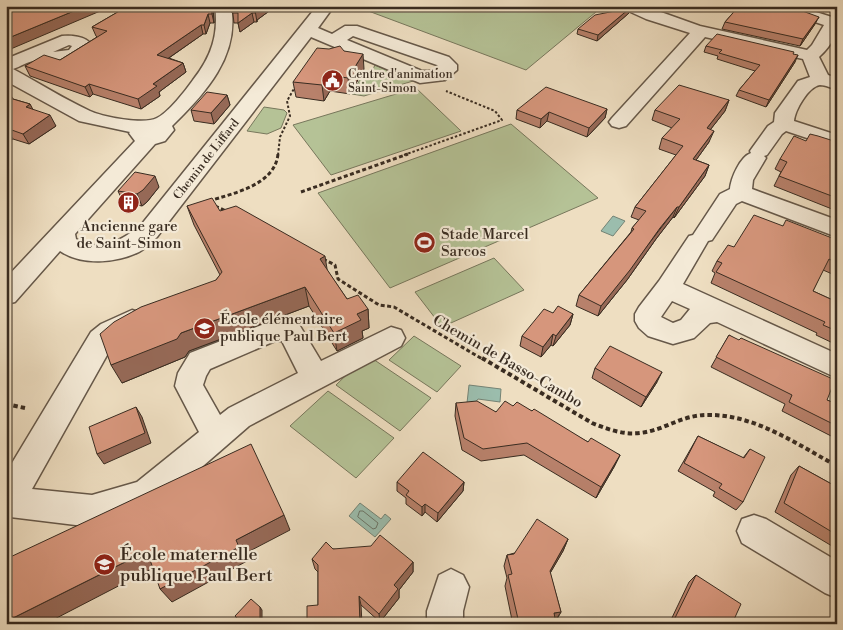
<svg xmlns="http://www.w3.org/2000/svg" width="843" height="630" viewBox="0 0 843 630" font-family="'Libre Bodoni',serif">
<rect width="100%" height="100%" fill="#eedec1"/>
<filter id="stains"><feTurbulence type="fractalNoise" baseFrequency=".004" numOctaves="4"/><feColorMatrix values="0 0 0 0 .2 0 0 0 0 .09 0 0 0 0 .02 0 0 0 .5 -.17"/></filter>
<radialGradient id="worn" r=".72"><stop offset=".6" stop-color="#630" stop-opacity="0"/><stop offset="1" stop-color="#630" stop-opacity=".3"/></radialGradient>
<path fill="#b5c296" stroke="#77775c" d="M 355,6 L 577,6 L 596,12 L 526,70 Z
M 375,65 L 413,81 L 364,96 L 352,94 L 364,72 L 371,73 Z
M 416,88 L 461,131 L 331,175 L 293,125 Z
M 264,107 L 284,110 L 287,113 L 281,128 L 267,134 L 247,131 Z
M 511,124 L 598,198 L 390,288 L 318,193 Z
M 494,258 L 524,290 L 442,327 L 415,292 Z
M 414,336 L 461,366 L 437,392 L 389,360 Z
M 367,355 L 431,398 L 400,431 L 336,385 Z
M 328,391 L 394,438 L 356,478 L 290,426 Z"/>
<path fill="#9bbdad" stroke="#748375" d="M 613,216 L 625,221 L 613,236 L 601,231 Z
M 469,385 L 501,389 L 500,402 L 478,399 L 474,404 L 467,403 Z
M 360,503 L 381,519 L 385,514 L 391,519 L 375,537 L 349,516 Z"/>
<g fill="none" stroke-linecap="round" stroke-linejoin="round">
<path stroke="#6a7467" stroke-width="1" d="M 360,511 L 363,511 L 378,523 L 376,528 L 373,529 L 358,517 Z"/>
<defs>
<path id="minor" d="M 215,6 L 231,6 C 240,56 205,94 172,126 L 174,130 L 165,141 L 155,144 L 75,234 L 76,239 C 98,254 123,240 141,225 L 317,6 L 334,6 L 318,28 L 332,34 L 345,26 L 357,26 L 449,57 L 457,65 L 457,70 L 445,80 L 420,83 L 311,37 L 157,237 C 152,242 146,248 139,252 C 116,263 82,266 60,251 L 15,302 L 6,304 L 6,278 L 135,141 L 129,133 L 130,132 L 79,121 L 6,81 L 6,59 L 62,36 C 71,35 85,36 91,44 C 82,68 55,60 35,61 C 28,61 20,67 13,69 C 39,83 64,99 90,111 C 103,117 144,125 157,118 C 168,113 186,90 193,80 C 211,57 219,35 215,6 ZM 353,36 L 437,65 L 439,68 L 435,71 L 422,71 L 347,40 ZM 69,45 L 72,46 L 69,50 L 53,52 Z
M 622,6 L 644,6 L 700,26 L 807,50 L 812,45 L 824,25 L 794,15 L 792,12 L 794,9 L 800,7 L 835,18 C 842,31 829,48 819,57 L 828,75 L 837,78 L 837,90 C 832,88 825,85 820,85 C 808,87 795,110 794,121 L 837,135 L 837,148 L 786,131 L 782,134 L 767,155 L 764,156 L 766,158 L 753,180 L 752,189 L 837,220 L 837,237 L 742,201 L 736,204 L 712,240 L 708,241 L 683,284 L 837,354 L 837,378 L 717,322 L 710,323 L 694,338 L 673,344 L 648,336 L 639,328 L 635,321 L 635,314 L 639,307 L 659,281 L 689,236 L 693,235 L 720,194 L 730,189 C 731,178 740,157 751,153 L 750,151 L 768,126 L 774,122 L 775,113 L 798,81 L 810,77 L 803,59 L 705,37 L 626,126 L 619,128 L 612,126 L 609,122 L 612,118 L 690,33 L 646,19 L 624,9 ZM 672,301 L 690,309 L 681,320 L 673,323 L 661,317 Z
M 132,310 L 141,313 L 145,320 L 141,327 L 119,338 L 111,348 L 32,489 L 92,495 L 137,482 L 199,432 L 175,386 L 178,373 L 190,353 L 272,321 L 281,320 L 300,326 L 321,361 L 391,327 L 401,330 L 405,338 L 401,346 L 249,426 L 157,506 L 92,527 L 10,517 L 6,518 L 6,473 L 91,332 L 101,324 ZM 275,341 L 282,341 L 298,373 L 229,408 L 220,415 L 203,385 L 206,376 L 210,369 Z
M 754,515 L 766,519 L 837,561 L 837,598 L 825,593 L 742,543 L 737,531 L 742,519 Z
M 451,569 L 463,575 L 469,587 L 463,611 L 463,624 L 427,624 L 427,611 L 439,575 Z"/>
</defs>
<use href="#minor" stroke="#665849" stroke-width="3"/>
<path stroke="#392c21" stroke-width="2" stroke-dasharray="2.5 2" stroke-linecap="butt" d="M 278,155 L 280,137 L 290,116 L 287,101 L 295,87
M 404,155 L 502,120 L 495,111 L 446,91"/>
<path stroke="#392c21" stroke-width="3" stroke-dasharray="4 2.5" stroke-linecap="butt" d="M 301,192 L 408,154
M 209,201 C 234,193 275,185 278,154
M 215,206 L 228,212
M 323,259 L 335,265 L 338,279 L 379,305 L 394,307 L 484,360"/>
<path stroke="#392c21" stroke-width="4" stroke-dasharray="4.5 3" stroke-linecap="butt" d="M 482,358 L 592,423 C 607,429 623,435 640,433 C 666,430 682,414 710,415 C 756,415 798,445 837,466
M 6,404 L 25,408"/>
<use href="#minor" fill="#f4ead7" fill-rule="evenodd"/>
</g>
<path fill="#b8816b" stroke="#392c21" d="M 128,6 L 213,6 L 214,23 L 210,23 L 206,34 L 203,34 L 169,58 L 183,63 L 186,72 L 159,92 L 160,96 L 141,109 L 93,94 L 90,97 L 30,76 L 25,66 L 60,60 L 97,37 L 96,36 L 92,27 Z
M 232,6 L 276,6 L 257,20 L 257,22 L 254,22 L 240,32 L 238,23 L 234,23 Z
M 739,6 L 798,6 L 795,7 L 815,24 L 800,46 L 722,29 L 725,22 Z
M 804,6 L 828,6 L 824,12 Z
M 629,13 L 597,41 L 577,34 L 578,29 Z
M 706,46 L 793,54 L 795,62 L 766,107 L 736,96 L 739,90 L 755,71 L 717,59 L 718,56 L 704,52 Z
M 344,51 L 364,69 L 350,94 L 330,91 L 324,101 L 296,97 L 293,82 Z
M 6,91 L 9,92 L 13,99 L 30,104 L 32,109 L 56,126 L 29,144 L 13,139 L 6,142 Z
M 227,95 L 230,105 L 214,124 L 194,121 L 191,110 Z
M 729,100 L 725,111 L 710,130 L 709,142 L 696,160 L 709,165 L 705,176 L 674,218 L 673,217 L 656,239 L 627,280 L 598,316 L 576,306 L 579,295 L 631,232 L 632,228 L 639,220 L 631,217 L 635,207 L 676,155 L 659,149 L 662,138 L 672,128 L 652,120 L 655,110 Z
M 607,109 L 605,118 L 587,137 L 547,121 L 540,128 L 516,119 L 517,110 Z
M 806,141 L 837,142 L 837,211 L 774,186 L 781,172 L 775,169 L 780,159 Z
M 159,187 L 147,202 L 142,206 L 123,202 L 118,191 Z
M 187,206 L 220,211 L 327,270 L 347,299 L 368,309 L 369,328 L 362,331 L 363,338 L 337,351 L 309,306 L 189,351 L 185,357 L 122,383 L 216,280 L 220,275 L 194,225 Z
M 783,226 L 837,240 L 837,276 L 823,270 L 813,291 L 837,302 L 837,342 L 835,344 L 816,335 L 817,333 L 711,283 L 715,273 L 712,271 L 717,261 L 734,247 Z
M 553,313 L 573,314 L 570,325 L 553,346 L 551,345 L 541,357 L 520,346 L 522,336 Z
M 729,335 L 827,400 L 837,404 L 837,439 L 782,411 L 785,404 L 711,367 Z
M 595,368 L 657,382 L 641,407 L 592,378 Z
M 456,403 L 496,412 L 513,406 L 532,411 L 588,442 L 620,455 L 614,467 L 596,498 L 524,455 L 481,461 L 462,450 L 455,416 Z
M 698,436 L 743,458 L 750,449 L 743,502 L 736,510 L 713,496 L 715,492 L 678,471 Z
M 799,466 L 837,487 L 837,549 L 775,512 L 791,475 Z
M 397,482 L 464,482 L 463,491 L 437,522 L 425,512 L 422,516 L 406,504 L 406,498 L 397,491 Z
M 568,539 L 563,551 L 550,573 L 561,612 L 556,621 L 556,624 L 508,624 L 510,621 L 512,620 L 505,586 L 507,578 L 504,566 L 507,555 Z
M 333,549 L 413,562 L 413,572 L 399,590 L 399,598 L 380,622 L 361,605 L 318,605 L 318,572 L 315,569 L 312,559 Z
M 696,575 L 732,624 L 669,624 L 689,582 Z"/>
<path fill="#966957" stroke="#392c21" d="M 86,6 L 112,6 L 6,51 L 6,39 Z
M 211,6 L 213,6 L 214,23 L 212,14 Z
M 261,6 L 276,6 L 257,20 L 257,22 L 255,10 Z
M 630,8 L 629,13 L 597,41 L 598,35 Z
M 252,13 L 254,22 L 240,32 L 238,23 Z
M 208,14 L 210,23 L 206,34 L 204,25 Z
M 819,17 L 815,24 L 800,46 L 803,39 Z
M 201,25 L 203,34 L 160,64 L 157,55 Z
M 363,54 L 364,69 L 350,94 L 348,78 Z
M 798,55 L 795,62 L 766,107 L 769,100 Z
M 183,63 L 186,72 L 159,92 L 160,96 L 141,109 L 138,99 L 153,84 Z
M 328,75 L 330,91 L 324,101 L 322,85 Z
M 89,84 L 93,94 L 90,97 L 85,87 Z
M 9,92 L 15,103 L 6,104 L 6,94 Z
M 227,95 L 230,105 L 214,124 L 211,113 Z
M 729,100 L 725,111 L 703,139 L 707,128 Z
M 30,104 L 36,115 L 26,107 Z
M 607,109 L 605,118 L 587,137 L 589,128 Z
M 549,112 L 547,121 L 540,128 L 541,119 Z
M 50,115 L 56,126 L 29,144 L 23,134 Z
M 6,128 L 13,139 L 6,142 Z
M 714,131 L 709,142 L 689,170 L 693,159 Z
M 709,165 L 705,176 L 674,218 L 679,207 Z
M 155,176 L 159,187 L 147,202 L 142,206 L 137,194 Z
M 677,207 L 673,217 L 656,239 L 627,280 L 598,316 L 601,306 Z
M 325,256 L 328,275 L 320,259 Z
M 305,287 L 309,306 L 189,351 L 185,357 L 122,383 L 111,365 L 181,333 Z
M 368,309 L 369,328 L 362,331 L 363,338 L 337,351 L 334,333 L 357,314 Z
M 573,314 L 570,325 L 553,346 L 556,336 Z
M 553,334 L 551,345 L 541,357 L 543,347 Z
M 662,372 L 657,382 L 641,407 L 646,397 Z
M 136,407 L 142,417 L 151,443 L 104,464 L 97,454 Z
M 620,455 L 614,467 L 596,498 L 601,487 Z
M 464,482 L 463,491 L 437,522 L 438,513 Z
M 425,504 L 425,512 L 422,516 L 422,507 Z
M 284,515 L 290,530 L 244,554 L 247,561 L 172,602 L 160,589 L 236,540 Z
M 568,539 L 563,551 L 545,582 L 550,571 Z
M 147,551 L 159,565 L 45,624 L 14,624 L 13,618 Z
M 413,562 L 413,572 L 399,590 L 399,598 L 380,622 L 379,614 L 394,585 Z
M 359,596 L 361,605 L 362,624 L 360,624 Z
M 260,607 L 262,610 L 262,624 L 258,624 Z
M 561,612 L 555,621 L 554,613 Z"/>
<path fill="#d6967c" stroke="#392c21" d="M 6,6 L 86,6 L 6,39 Z
M 128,6 L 211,6 L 212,14 L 208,14 L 204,25 L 201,25 L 157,55 L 183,63 L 153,84 L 157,86 L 138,99 L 89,84 L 85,87 L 25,66 L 44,55 L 60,60 L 107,31 L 92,27 Z
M 232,6 L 261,6 L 255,10 L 255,13 L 252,13 L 238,23 L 238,13 L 232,13 Z
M 739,6 L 794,6 L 797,9 L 819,17 L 803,39 L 725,22 Z
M 630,8 L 598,35 L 578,29 L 595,15 Z
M 717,34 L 794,52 L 793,54 L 798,55 L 769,100 L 739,90 L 760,65 L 719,53 L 722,50 L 706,46 Z
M 340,46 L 344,51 L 363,54 L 348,78 L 328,75 L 322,85 L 293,82 L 317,48 L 329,49 Z
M 679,85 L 729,100 L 707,128 L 714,131 L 693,159 L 709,165 L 679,207 L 677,207 L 660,228 L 630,270 L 601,306 L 579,295 L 634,229 L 632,228 L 646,211 L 635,207 L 683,146 L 662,138 L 680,119 L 655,110 Z
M 546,87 L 607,109 L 589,128 L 549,112 L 541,119 L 517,110 Z
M 207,92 L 227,95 L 211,113 L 191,110 Z
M 6,97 L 30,104 L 26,107 L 50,115 L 23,134 L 6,128 Z
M 810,134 L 818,136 L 837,142 L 837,198 L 779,176 L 787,162 L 780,159 L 794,136 L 806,141 Z
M 135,172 L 155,176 L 143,190 L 137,194 L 118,191 Z
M 212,198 L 220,211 L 236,206 L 325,256 L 320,259 L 347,299 L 358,295 L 368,309 L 357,314 L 361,320 L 334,333 L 305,287 L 181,333 L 177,339 L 111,365 L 100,334 L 114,322 L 141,307 L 216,280 L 222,272 L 187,206 Z
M 754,215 L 783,226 L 786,220 L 837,240 L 837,263 L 829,259 L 813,291 L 837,302 L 837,331 L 823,325 L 825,322 L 716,272 L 722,263 L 717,261 L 728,245 L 734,247 Z
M 558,306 L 573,314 L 556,336 L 553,334 L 543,347 L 522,336 L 544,309 L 553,313 Z
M 729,335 L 739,340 L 741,338 L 835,380 L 827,400 L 837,404 L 837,426 L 789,402 L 792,395 L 716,357 Z
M 610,346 L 662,372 L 646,397 L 595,368 Z
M 477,401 L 496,412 L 505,401 L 513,406 L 517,402 L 532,411 L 534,409 L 588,442 L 591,438 L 620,455 L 601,487 L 527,443 L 483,449 L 464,438 L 456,403 Z
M 136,407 L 145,433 L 97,454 L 89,427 Z
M 698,436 L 744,458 L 750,449 L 765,457 L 743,502 L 719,488 L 722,484 L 684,463 Z
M 251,444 L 284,515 L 236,540 L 239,547 L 160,589 L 147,551 L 13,618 L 14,624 L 6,624 L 6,559 Z
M 423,452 L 464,482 L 438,513 L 425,504 L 422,507 L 406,495 L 409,491 L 397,482 Z
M 799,466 L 837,487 L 837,535 L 784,503 Z
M 537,519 L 568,539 L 550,571 L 561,612 L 554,613 L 556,624 L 510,624 L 510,621 L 518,619 L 508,575 L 512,574 L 507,555 L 514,554 Z
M 380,535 L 413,562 L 394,585 L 398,589 L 379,614 L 359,596 L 360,624 L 307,624 L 307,606 L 318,605 L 318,565 L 312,559 L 326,542 L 333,549 L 371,546 Z
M 696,575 L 741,604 L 732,624 L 672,624 Z
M 251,599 L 260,607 L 260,622 L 258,624 L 242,624 L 235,616 Z"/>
<defs>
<symbol id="civic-disc" viewBox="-11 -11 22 22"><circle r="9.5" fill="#8f2418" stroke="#f4ead7"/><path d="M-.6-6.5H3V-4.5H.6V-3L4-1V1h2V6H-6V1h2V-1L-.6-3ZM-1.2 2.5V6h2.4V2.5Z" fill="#fff"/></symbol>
<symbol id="building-disc" viewBox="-11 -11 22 22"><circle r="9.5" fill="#8f2418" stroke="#f4ead7"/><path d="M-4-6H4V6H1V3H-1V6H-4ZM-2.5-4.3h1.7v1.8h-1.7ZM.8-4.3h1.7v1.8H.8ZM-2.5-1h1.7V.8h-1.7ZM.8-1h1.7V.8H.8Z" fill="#fff"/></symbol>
<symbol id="stadium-disc" viewBox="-11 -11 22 22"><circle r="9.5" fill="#8f2418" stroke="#f4ead7"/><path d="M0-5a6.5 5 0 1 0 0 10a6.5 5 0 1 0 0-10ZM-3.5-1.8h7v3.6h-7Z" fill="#fff"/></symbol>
<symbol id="school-disc" viewBox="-11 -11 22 22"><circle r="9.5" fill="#8f2418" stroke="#f4ead7"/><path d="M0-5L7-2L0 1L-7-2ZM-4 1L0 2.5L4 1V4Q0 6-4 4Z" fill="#fff"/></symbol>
</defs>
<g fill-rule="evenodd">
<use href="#civic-disc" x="320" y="68" width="25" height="25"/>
<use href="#building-disc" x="116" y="190" width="25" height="25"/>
<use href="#stadium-disc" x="412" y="230" width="25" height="25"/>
<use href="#school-disc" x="192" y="316" width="25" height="25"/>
<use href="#school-disc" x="92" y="552" width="25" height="25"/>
</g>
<g text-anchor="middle" stroke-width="4.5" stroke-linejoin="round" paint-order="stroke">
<g font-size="12" fill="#392c21" stroke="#f4ead7" text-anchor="start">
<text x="348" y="78">Centre d'animation<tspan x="348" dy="14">Saint-Simon</tspan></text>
</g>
<g font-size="12" fill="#392c21" stroke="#f4ead7">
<text transform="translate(206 159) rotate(-52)" y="4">Chemin de Liffard</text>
</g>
<g font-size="15" fill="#392c21" stroke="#f4ead7" text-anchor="start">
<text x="129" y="231" text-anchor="middle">Ancienne gare<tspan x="129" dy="17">de Saint-Simon</tspan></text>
<text x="441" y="239">Stade Marcel<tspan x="441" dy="17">Sarcos</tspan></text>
<text x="220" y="324">École élémentaire<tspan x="220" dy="17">publique Paul Bert</tspan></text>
</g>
<g font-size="15" fill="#392c21" stroke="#f4ead7">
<text transform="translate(508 361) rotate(30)" y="5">Chemin de Basso-Cambo</text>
</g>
<g font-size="18" fill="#392c21" stroke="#f4ead7" text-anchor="start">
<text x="120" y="560">École maternelle<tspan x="120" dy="21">publique Paul Bert</tspan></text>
</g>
</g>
<rect width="843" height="630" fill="none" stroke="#eedec1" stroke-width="25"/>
<rect x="8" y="8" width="828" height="615" fill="none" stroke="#392c21" stroke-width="2.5"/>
<rect x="12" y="12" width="818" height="605" fill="none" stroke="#392c21"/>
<rect width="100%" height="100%" filter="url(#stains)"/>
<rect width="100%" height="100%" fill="url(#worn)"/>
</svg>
